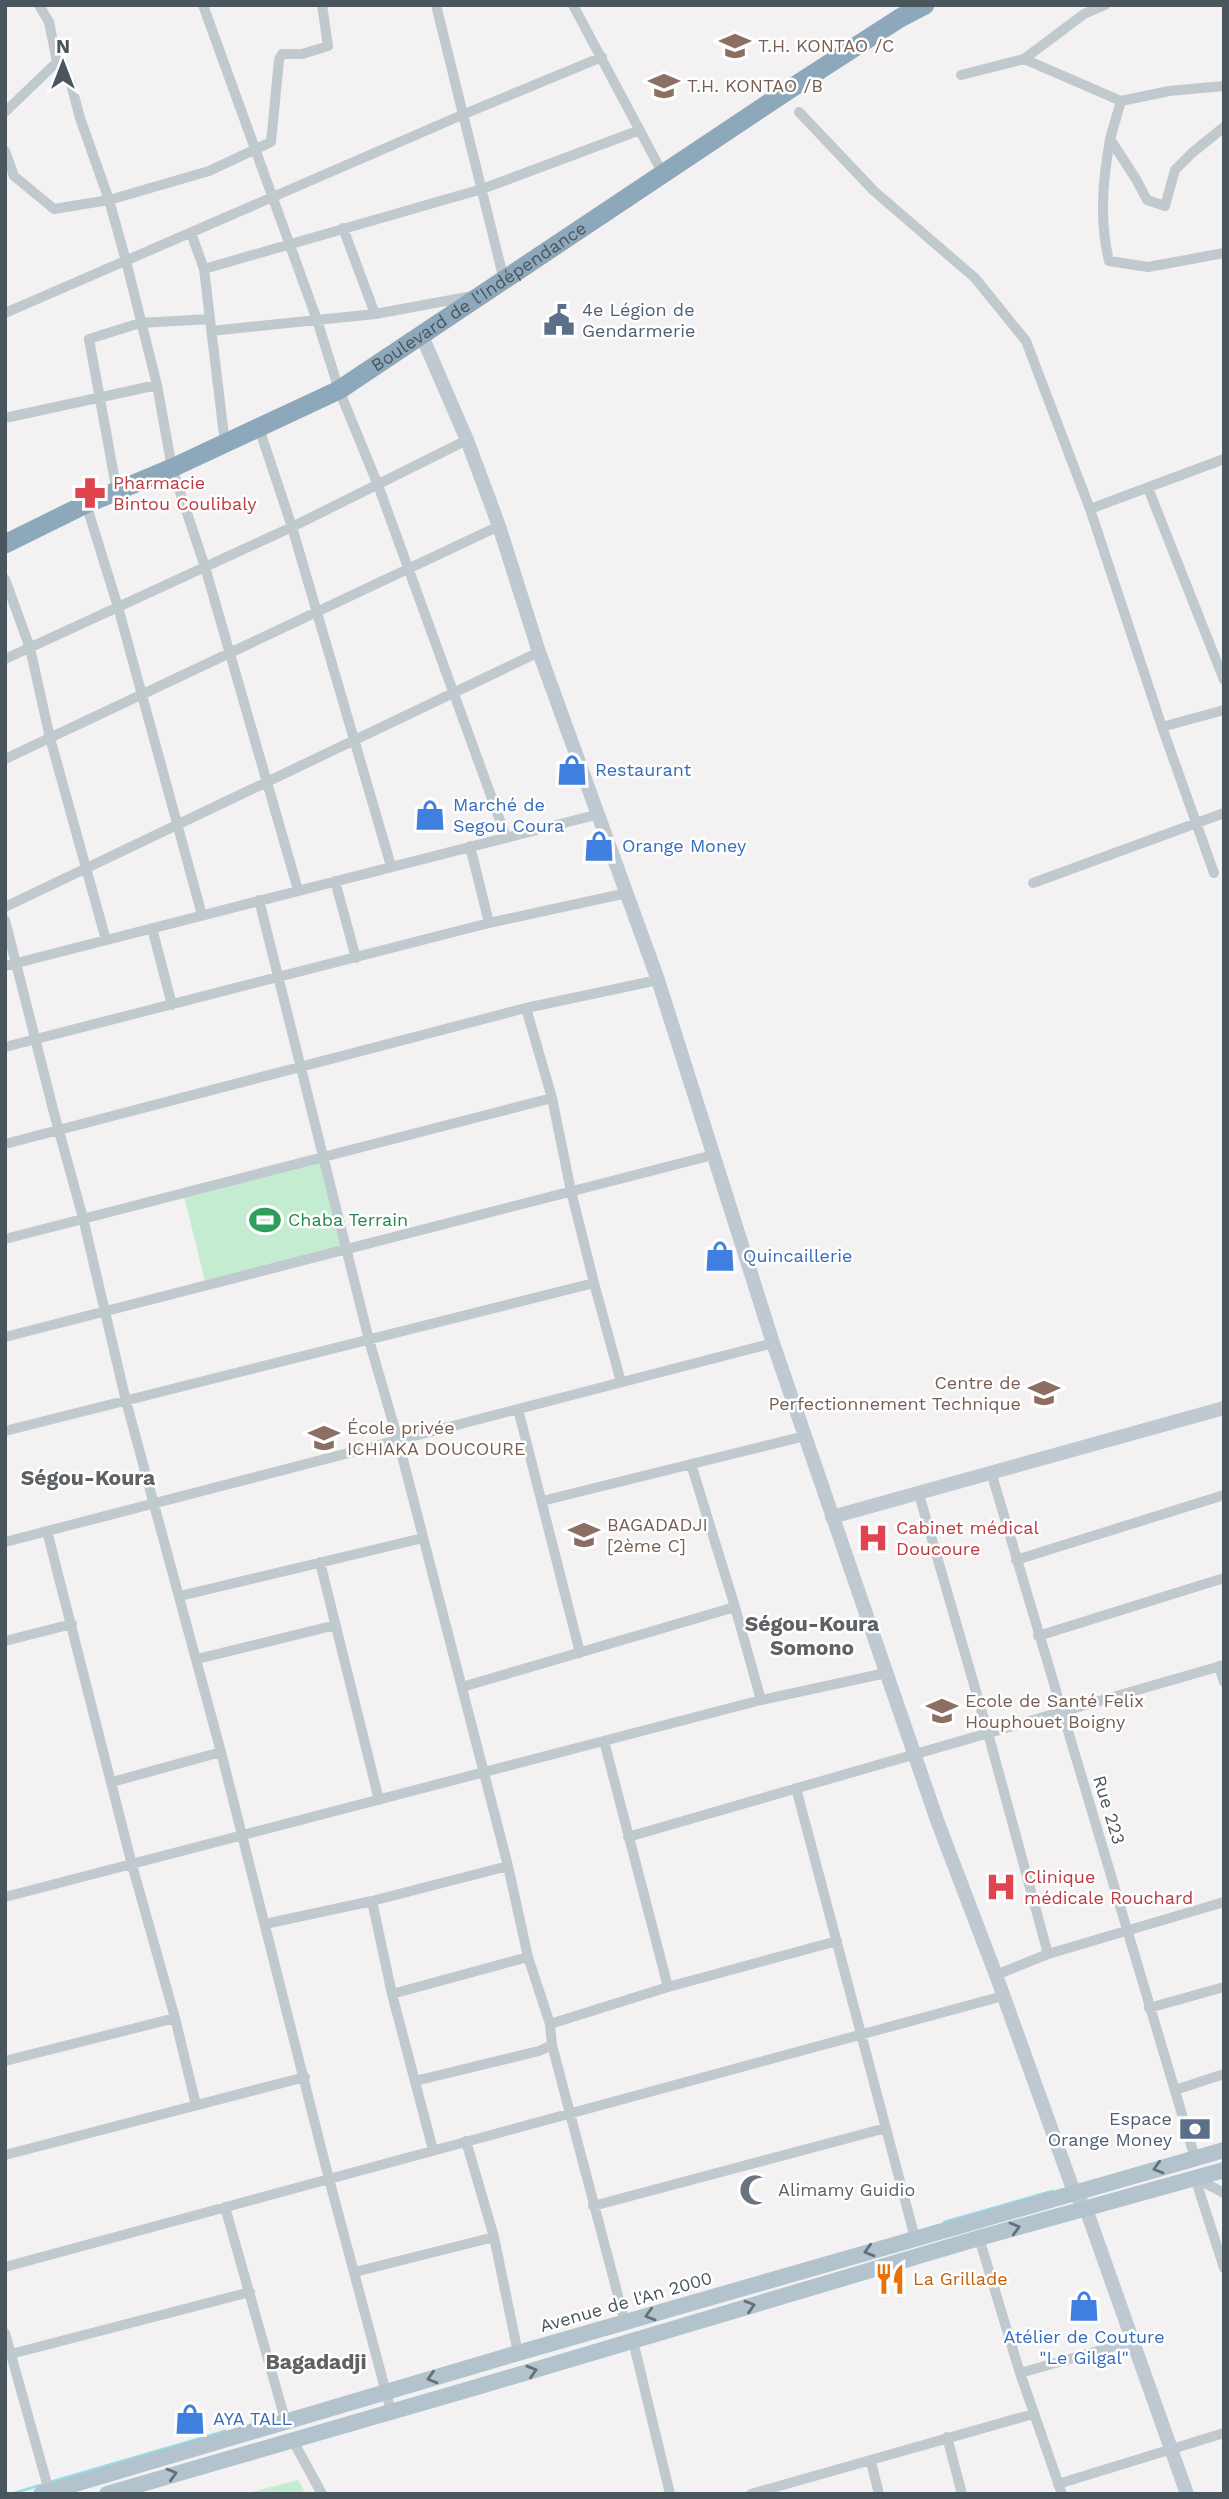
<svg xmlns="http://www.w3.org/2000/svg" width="1229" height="2499" viewBox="0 0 1229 2499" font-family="'Work Sans',sans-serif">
<rect width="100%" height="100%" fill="#f3f1f1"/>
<path fill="#c4ecd0" d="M 323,1156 L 347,1249 L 206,1285 L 183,1192 Z
M 298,2480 L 306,2494 L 244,2494 Z"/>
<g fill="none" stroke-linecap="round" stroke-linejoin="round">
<path stroke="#95dde6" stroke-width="2.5" d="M 944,2222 L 1052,2191
M 50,2482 L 225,2431
M 11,2494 L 44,2484"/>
<path stroke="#c0c9ce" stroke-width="10" d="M 39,5 L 49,22 L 57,62 L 71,84 L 80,118 L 109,200 L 126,261 L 157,385 L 172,468 L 205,567 L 298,890
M 203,5 L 317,320 L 339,390 L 378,485 L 506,837
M 436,5 L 504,280
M 573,5 L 663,174
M 1024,59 L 1121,101
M 961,75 L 1024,59 L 1084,14 L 1105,5
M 1224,86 L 1169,91 L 1121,101 L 1110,139 L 1136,179 L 1147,200 L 1165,206 L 1175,170 L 1192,153 L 1224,127
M 5,112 L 57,62
M 799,112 L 874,191 L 975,278 L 1026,341 L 1090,509 L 1162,727 L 1214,873
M 1110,139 C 1103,180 1099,220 1109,261 L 1148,267 L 1224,253
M 5,151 L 14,176 L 54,209 L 109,200 L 209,171 L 271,142 L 279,60 L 282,54 L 302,54 L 328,46 L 322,5
M 343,228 L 375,314
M 191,233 L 204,269 L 225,444
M 204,269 L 482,189 L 640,130
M 5,313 L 462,115 L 602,57
M 211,331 L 375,314 L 473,296
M 5,418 L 157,385
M 259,428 L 292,527 L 391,866
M 1148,488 L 1224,680
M 117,492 L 89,339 L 140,323 L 210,319
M 86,504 L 118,607 L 202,915
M 1090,509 L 1224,459
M 5,579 L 30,648 L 50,738 L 106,940
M 5,659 L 292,527 L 467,440
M 1162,727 L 1224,710
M 5,759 L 499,526
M 470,846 L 489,923
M 335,881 L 356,958
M 1033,883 L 1224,813
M 259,900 L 369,1340 L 398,1440 L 508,1866 L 528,1957 L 550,2024 L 552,2045 L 625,2322
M 5,907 L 539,652
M 5,920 L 54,1113 L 83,1218 L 126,1401 L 221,1752 L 329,2179 L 391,2411
M 152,928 L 172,1005
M 5,966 L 599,814
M 526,1008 L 552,1098 L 571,1191 L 594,1283 L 621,1382
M 5,1047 L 489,923 L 627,893
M 5,1144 L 526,1008 L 658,980
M 5,1239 L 552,1098
M 5,1337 L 713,1155
M 518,1409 L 580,1653
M 5,1431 L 594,1283
M 691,1464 L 735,1607 L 761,1700
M 991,1472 L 1195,2158
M 918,1491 L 988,1733 L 1048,1954
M 542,1501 L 805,1436
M 47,1531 L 132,1865 L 175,2018 L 196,2105
M 5,1542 L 773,1343
M 1016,1560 L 1224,1495
M 320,1562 L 379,1800
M 180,1596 L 423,1538
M 1038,1636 L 1224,1578
M 5,1641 L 72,1624
M 197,1659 L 336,1625
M 1219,1666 L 1224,1682
M 462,1687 L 735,1607
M 604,1741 L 668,1987
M 112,1782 L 221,1752
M 796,1788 L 915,2238
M 628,1837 L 1224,1665
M 5,1897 L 761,1700 L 886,1673
M 372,1901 L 392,1994 L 433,2150
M 265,1924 L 372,1901 L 508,1866
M 996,1975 L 1048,1954 L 1224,1902
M 392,1994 L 528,1957
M 1149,2008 L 1224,1987
M 550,2024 L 668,1987 L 837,1941
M 5,2061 L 175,2018
M 415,2081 L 539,2051 L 552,2045
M 1175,2090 L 1224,2074
M 466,2141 L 494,2237 L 518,2353
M 5,2155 L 305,2077
M 1195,2178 L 1224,2268
M 1195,2178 L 1224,2193
M 593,2206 L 886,2128
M 225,2207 L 286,2423
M 979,2238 L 1020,2373 L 1062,2494
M 5,2267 L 1003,1996
M 355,2272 L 494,2237
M 5,2333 L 49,2491
M 633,2341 L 670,2494
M 11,2354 L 250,2292
M 1020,2373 L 1133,2341
M 947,2437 L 962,2494
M 292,2439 L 322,2494
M 871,2462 L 879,2494
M 1058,2484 L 1224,2433
M 751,2494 L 1033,2414"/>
<path stroke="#bec9d1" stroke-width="14" d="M 422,336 L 467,440 L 499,526 L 539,652 L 658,980 L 773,1343 L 938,1823 L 996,1975 L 1074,2192 L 1086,2209 L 1187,2494
M 832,1517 L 1224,1408"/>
<path stroke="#b3c3cd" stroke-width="16" d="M 41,2494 L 518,2353 L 1224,2150
M 107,2494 L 477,2387 L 979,2238 L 1224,2170"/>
<path stroke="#8da8bb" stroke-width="19" id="s1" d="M 5,544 L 86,504 L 172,468 L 339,390 L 793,87 L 900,18 L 925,5"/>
</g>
<defs><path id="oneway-chevron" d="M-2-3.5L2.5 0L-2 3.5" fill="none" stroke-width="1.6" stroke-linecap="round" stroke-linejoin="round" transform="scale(1.75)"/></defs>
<g stroke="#647179">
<use href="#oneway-chevron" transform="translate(1158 2168) rotate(164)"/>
<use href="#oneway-chevron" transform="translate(1015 2228) rotate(-15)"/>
<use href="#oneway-chevron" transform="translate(869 2251) rotate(164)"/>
<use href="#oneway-chevron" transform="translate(750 2306) rotate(-17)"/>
<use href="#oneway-chevron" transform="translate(650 2315) rotate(164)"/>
<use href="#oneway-chevron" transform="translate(532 2371) rotate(-17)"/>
<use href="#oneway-chevron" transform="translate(432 2378) rotate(163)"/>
<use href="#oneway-chevron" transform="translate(172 2474) rotate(-16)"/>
</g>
<defs>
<symbol id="school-bare" viewBox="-9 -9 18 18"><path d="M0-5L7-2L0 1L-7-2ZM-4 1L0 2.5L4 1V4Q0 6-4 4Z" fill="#8d6e63" stroke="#fff" stroke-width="2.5" paint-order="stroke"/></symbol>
<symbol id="civic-bare" viewBox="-9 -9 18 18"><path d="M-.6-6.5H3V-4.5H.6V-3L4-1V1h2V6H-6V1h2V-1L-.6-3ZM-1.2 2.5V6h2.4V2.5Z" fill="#5c6f8a" stroke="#fff" stroke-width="2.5" paint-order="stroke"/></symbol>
<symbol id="pharmacy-bare" viewBox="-9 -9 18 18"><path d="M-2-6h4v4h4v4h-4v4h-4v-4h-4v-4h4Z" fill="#e0444e" stroke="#fff" stroke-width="2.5" paint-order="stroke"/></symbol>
<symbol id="shop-bare" viewBox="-9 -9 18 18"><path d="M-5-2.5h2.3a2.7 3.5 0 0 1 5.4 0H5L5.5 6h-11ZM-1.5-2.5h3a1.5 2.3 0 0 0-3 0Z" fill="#3f7fe0" stroke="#fff" stroke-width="2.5" paint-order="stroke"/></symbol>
<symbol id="stadium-bare" viewBox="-9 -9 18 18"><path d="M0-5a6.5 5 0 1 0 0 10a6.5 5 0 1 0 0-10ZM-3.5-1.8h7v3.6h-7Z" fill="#2e9e5b" stroke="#fff" stroke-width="2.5" paint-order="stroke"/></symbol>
<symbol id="hospital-bare" viewBox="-9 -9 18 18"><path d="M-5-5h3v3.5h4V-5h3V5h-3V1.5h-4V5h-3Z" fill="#e0444e" stroke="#fff" stroke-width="2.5" paint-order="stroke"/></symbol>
<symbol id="bank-bare" viewBox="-9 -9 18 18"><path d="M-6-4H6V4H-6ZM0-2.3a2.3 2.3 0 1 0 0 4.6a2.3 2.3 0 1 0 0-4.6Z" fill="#5c6f8a" stroke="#fff" stroke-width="2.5" paint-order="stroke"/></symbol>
<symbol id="mosque-bare" viewBox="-9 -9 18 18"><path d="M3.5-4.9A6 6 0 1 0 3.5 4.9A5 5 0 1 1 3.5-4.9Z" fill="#6b7280" stroke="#fff" stroke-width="2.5" paint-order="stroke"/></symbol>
<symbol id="restaurant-bare" viewBox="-9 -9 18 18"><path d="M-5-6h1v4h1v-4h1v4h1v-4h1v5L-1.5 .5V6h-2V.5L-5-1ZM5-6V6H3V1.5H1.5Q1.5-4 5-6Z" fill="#e8710a" stroke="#fff" stroke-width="2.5" paint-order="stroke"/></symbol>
</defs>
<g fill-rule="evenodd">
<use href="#school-bare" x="713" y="24" width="44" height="44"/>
<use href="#school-bare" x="642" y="64" width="44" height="44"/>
<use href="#civic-bare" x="537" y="298" width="44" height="44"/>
<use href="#pharmacy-bare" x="68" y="471" width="44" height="44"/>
<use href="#shop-bare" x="550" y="748" width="44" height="44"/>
<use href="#shop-bare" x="408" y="793" width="44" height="44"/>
<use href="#shop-bare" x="577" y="824" width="44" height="44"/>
<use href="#stadium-bare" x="243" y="1198" width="44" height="44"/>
<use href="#shop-bare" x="698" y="1234" width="44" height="44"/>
<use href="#school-bare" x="1022" y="1371" width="44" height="44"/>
<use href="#school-bare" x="302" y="1416" width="44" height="44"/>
<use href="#school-bare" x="562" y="1513" width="44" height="44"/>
<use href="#hospital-bare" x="851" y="1516" width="44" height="44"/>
<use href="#school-bare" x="920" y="1689" width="44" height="44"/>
<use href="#hospital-bare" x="979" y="1865" width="44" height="44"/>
<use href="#bank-bare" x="1173" y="2107" width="44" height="44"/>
<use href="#mosque-bare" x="733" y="2168" width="44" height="44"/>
<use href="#restaurant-bare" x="868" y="2257" width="44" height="44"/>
<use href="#shop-bare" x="1062" y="2284" width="44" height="44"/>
<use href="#shop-bare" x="168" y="2397" width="44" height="44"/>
</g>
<g text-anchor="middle" stroke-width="5" stroke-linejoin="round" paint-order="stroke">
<g font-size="18" fill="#785e54" stroke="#fff" text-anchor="start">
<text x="758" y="52">T.H. KONTAO /C</text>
<text x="687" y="92">T.H. KONTAO /B</text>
<text x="1021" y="1389" text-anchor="end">Centre de<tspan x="1021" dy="21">Perfectionnement Technique</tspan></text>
<text x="347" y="1434">École privée<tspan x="347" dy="21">ICHIAKA DOUCOURE</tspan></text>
<text x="607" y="1531">BAGADADJI<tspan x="607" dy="21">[2ème C]</tspan></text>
<text x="965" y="1707">Ecole de Santé Felix<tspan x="965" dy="21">Houphouet Boigny</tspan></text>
</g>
<g font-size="18" fill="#4a565d" stroke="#fff">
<text dy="6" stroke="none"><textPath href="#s1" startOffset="536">Boulevard de l'Indépendance</textPath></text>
<text transform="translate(1109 1810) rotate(73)" y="6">Rue 223</text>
<text transform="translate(626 2302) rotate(-16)" y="6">Avenue de l'An 2000</text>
</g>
<g font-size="18" fill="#4e5e75" stroke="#fff" text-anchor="start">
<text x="582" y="316">4e Légion de<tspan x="582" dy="21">Gendarmerie</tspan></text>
<text x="1172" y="2125" text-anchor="end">Espace<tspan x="1172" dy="21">Orange Money</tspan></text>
</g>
<g font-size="18" fill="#be3a42" stroke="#fff" text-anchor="start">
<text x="113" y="489">Pharmacie<tspan x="113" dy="21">Bintou Coulibaly</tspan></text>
<text x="896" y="1534">Cabinet médical<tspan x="896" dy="21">Doucoure</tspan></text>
<text x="1024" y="1883">Clinique<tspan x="1024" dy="21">médicale Rouchard</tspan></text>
</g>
<g font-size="18" fill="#366cbe" stroke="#fff" text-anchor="start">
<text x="595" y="776">Restaurant</text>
<text x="453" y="811">Marché de<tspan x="453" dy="21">Segou Coura</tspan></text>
<text x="622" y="852">Orange Money</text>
<text x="743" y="1262">Quincaillerie</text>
<text x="1084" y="2343" text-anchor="middle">Atélier de Couture<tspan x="1084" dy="21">"Le Gilgal"</tspan></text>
<text x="213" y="2425">AYA TALL</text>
</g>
<g font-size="18" fill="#27864d" stroke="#fff" text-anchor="start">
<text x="288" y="1226">Chaba Terrain</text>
</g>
<g font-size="18" fill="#5b616d" stroke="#fff" text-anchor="start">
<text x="778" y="2196">Alimamy Guidio</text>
</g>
<g font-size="18" fill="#c56008" stroke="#fff" text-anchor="start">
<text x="913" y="2285">La Grillade</text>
</g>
<g font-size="21" font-weight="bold" fill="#5e6265" stroke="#fff">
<text x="88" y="1485">Ségou-Koura</text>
<text x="812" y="1631">Ségou-Koura<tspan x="812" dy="24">Somono</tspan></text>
<text x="316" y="2369">Bagadadji</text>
</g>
</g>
<rect width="1229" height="2499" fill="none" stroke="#4a565d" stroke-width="14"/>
<g transform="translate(63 63)" stroke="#ffffff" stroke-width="5" paint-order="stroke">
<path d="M0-5L12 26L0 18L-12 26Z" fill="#4a565d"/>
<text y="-10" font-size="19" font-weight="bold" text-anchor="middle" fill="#4a565d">N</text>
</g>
</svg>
